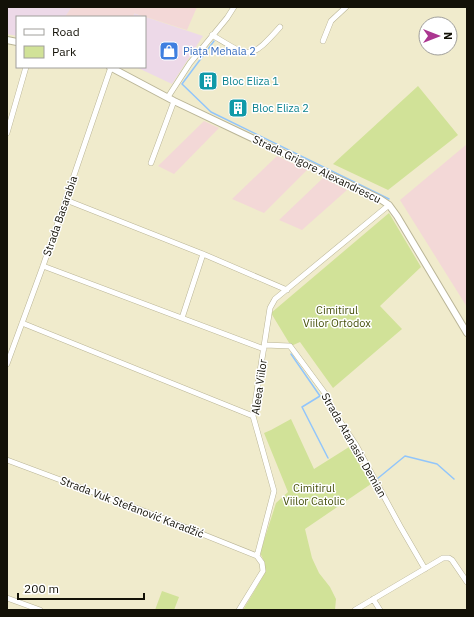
<svg xmlns="http://www.w3.org/2000/svg" width="474" height="617" viewBox="0 0 474 617" font-family="'IBM Plex Sans',sans-serif">
<rect width="100%" height="100%" fill="#f0ebcc"/>
<path fill="#edd9e8" d="M 7,7 L 72,7 L 65,17 L 17,17 L 17,36 L 7,34 Z
M 134,13 L 203,36 L 172,84 L 136,67 L 145,67 L 145,17 L 133,17 Z"/>
<path fill="#f3d8d7" d="M 72,7 L 197,7 L 187,30 L 134,13 L 133,17 L 65,17 Z
M 204,121 L 219,128 L 174,174 L 158,166 Z
M 467,144 L 467,307 L 400,200 Z
M 277,156 L 307,170 L 264,213 L 232,199 Z
M 323,178 L 347,190 L 302,230 L 279,220 Z"/>
<path fill="#d1e298" d="M 418,86 L 458,135 L 388,190 L 333,164 Z
M 389,213 L 421,267 L 380,306 L 402,329 L 333,388 L 300,342 L 291,346 L 271,313 Z
M 291,419 L 314,469 L 349,447 L 371,484 L 305,529 L 312,558 L 319,573 L 330,587 L 336,599 L 335,610 L 243,610 L 265,573 C 266,565 264,560 260,553 L 276,503 L 288,492 L 264,433 L 271,430 Z
M 162,591 L 179,597 L 174,610 L 155,610 Z"/>
<g fill="none" stroke-linecap="round" stroke-linejoin="round">
<path stroke="#91c5fb" stroke-width="1.5" d="M 214,41 L 182,84 L 211,112 L 389,199
M 291,354 L 320,396 L 302,407 L 328,458
M 377,479 L 405,456 L 437,464 L 454,479"/>
<defs>
<path id="minor" d="M 212,35 C 249,57 249,62 280,27
M 323,41 L 331,21 L 346,7
M 168,97 L 190,63 L 227,18 L 234,7
M 7,133 L 26,67
M 151,163 L 174,101
M 66,200 L 203,254 L 287,290
M 43,266 L 264,349
M 182,318 L 203,254
M 22,323 L 253,416
M 265,345 L 290,346 L 327,396 L 331,408 L 356,445 L 400,526 L 425,569
M 7,364 L 43,266 L 111,67
M 7,460 L 157,516 L 257,556
M 7,598 L 40,610
M 373,599 L 380,610
M 239,610 L 263,571 L 262,563 L 257,556 L 274,491 L 253,416 L 270,308 L 275,299 L 389,205
M 355,610 L 443,558 L 449,558 L 452,560 L 467,582"/>
<path id="tertiary" d="M 7,40 L 17,42
M 110,67 L 174,101 L 380,199 L 389,205 L 397,216 L 467,333"/>
</defs>
<use href="#minor" stroke="#bab597" stroke-width="6"/>
<use href="#tertiary" stroke="#bab597" stroke-width="8"/>
<use href="#minor" stroke="#fff" stroke-width="5"/>
<use href="#tertiary" stroke="#fff" stroke-width="6"/>
</g>
<defs>
<symbol id="shop-square" viewBox="-11 -11 22 22"><rect x="-9" y="-9" width="18" height="18" rx="4" fill="#3f7fe0" stroke="#fff"/><path d="M-5-2.5h2.3a2.7 3.5 0 0 1 5.4 0H5L5.5 6h-11ZM-1.5-2.5h3a1.5 2.3 0 0 0-3 0Z" fill="#fff"/></symbol>
<symbol id="building-square" viewBox="-11 -11 22 22"><rect x="-9" y="-9" width="18" height="18" rx="4" fill="#0f9aa8" stroke="#fff"/><path d="M-4-6H4V6H1V3H-1V6H-4ZM-2.5-4.3h1.7v1.8h-1.7ZM.8-4.3h1.7v1.8H.8ZM-2.5-1h1.7V.8h-1.7ZM.8-1h1.7V.8H.8Z" fill="#fff"/></symbol>
</defs>
<g fill-rule="evenodd">
<use href="#shop-square" x="158" y="40" width="22" height="22"/>
<use href="#building-square" x="197" y="70" width="22" height="22"/>
<use href="#building-square" x="227" y="97" width="22" height="22"/>
</g>
<g text-anchor="middle" stroke-width="3" stroke-linejoin="round" paint-order="stroke">
<g font-size="11" fill="#366cbe" stroke="#fff" text-anchor="start">
<text x="183" y="55">Piața Mehala 2</text>
</g>
<g font-size="11" fill="#0d838f" stroke="#fff" text-anchor="start">
<text x="222" y="85">Bloc Eliza 1</text>
<text x="252" y="112">Bloc Eliza 2</text>
</g>
<g font-size="11" fill="#131107" stroke="#fff">
<text transform="translate(317 169) rotate(26)" y="4">Strada Grigore Alexandrescu</text>
<text transform="translate(60 216) rotate(-71)" y="4">Strada Basarabia</text>
<text transform="translate(259 387) rotate(-82)" y="4">Aleea Viilor</text>
<text transform="translate(354 445) rotate(60)" y="4">Strada Atanasie Demian</text>
<text transform="translate(132 507) rotate(21)" y="4">Strada Vuk Stefanović Karadžić</text>
</g>
<g font-size="11" fill="#444f09" stroke="#fff">
<text x="337" y="314">Cimitirul<tspan x="337" dy="13">Viilor Ortodox</tspan></text>
<text x="314" y="492">Cimitirul<tspan x="314" dy="13">Viilor Catolic</tspan></text>
</g>
</g>
<rect width="474" height="617" fill="none" stroke="#131107" stroke-width="16"/>
<rect x="16" y="16" width="130" height="52" fill="#ffffff" stroke="#a1a09c"/>
<rect x="24" y="29" width="20" height="6" fill="#ffffff" stroke="#a1a09c"/>
<text x="52" y="36" font-size="12" fill="#131107">Road</text>
<rect x="24" y="46" width="20" height="12" fill="#d1e298" stroke="#a1a09c"/>
<text x="52" y="56" font-size="12" fill="#131107">Park</text>
<g transform="translate(438 36) rotate(90)"><circle r="19" fill="#ffffff" stroke="#a1a09c"/>
<path d="M0-3L7 15L0 10L-7 15Z" fill="#ab3690"/>
<text y="-6" font-size="11" font-weight="bold" text-anchor="middle" fill="#131107">N</text>
</g>
<path d="M18 593v6h126v-6" fill="none" stroke="#131107" stroke-width="2"/>
<text x="24" y="593" font-size="12" fill="#131107" stroke="#ffffff" stroke-width="3" paint-order="stroke">200 m</text>
</svg>
